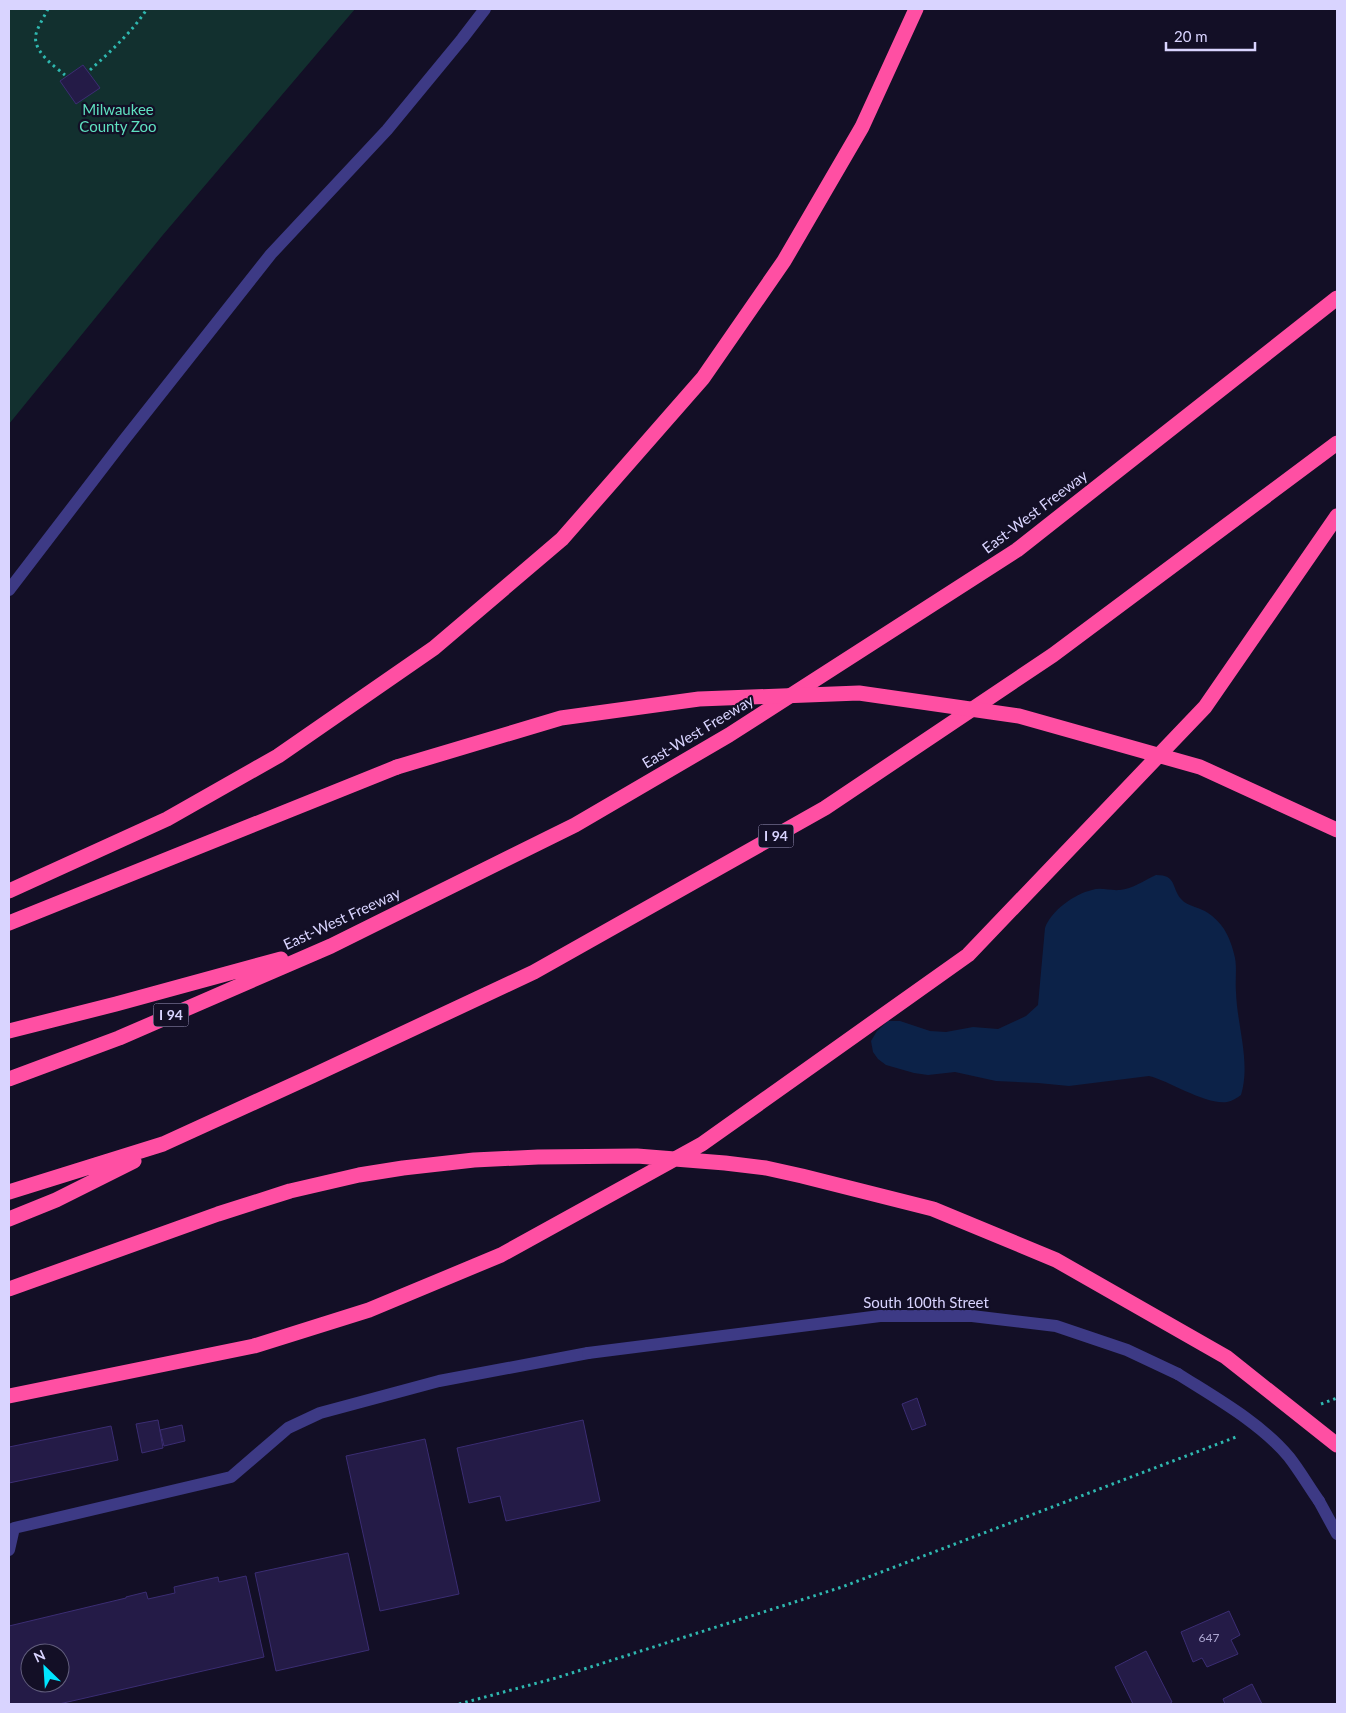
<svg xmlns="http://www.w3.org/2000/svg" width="1346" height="1713" viewBox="0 0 1346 1713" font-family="Lato,sans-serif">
<rect width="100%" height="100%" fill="#130f26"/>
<path fill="#12302f" d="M 9,9 L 355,9 L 162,236 L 9,424 Z"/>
<path fill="#0c2248" d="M 1156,875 C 1177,875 1171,887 1181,899 C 1188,907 1200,907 1208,913 C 1214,917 1220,923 1224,929 C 1229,937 1233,948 1235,958 C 1237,969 1235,981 1236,992 C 1237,1026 1251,1062 1241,1095 C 1237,1098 1232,1101 1227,1102 C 1205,1105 1170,1081 1149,1076 L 1069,1086 L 1038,1083 L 996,1081 L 955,1072 L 928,1075 L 914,1073 L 886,1065 L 878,1059 L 873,1052 L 871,1041 L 877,1031 L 888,1021 L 900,1021 L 930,1031 L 946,1032 L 973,1027 L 998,1029 L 1026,1016 L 1038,1005 L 1045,928 C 1051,911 1074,894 1092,890 C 1101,887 1110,891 1120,890 C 1132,889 1145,880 1156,875 Z"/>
<path fill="#241b47" stroke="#3b2d73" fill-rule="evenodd" d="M 83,65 L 100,88 L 76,104 L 60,81 Z
M 917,1398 L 926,1425 L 912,1430 L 902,1404 Z
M 158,1420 L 163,1448 L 142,1453 L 136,1424 Z
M 583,1420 L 600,1501 L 506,1521 L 500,1496 L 469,1503 L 457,1448 Z
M 182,1425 L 185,1441 L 164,1446 L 160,1430 Z
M 111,1426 L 118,1460 L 9,1483 L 9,1447 Z
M 425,1439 L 459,1594 L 380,1611 L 346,1456 Z
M 348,1553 L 369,1650 L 276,1671 L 255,1573 Z
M 246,1576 L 264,1657 L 59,1704 L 9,1704 L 9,1626 L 126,1598 L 126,1597 L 146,1592 L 148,1599 L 175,1593 L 174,1587 L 218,1577 L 219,1582 ZM 30,1653 L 60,1653 L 60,1683 L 30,1683 Z
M 1229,1611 L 1240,1635 L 1231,1640 L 1238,1654 L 1207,1667 L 1202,1658 L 1193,1662 L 1181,1632 Z
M 1146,1651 L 1172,1702 L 1169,1704 L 1133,1704 L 1115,1667 Z
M 1252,1684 L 1262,1704 L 1225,1704 L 1223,1699 Z"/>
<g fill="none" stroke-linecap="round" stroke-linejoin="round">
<path stroke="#2fb8b0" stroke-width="3" stroke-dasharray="2.5 4" stroke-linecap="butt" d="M 48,9 C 44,17 38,26 36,34 C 32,51 54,66 65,75
M 90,70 C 111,51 132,32 147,9
M 1321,1404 L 1337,1398
M 459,1704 L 556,1678 L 842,1587 L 1236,1437"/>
<path stroke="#3d3a85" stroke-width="12" d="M 9,590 L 124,440 L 271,254 L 387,130 L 462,39 L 485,9
M 9,1550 L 14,1528 L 231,1477 L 288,1428 L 320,1413 L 439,1381 L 588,1353"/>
<path stroke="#3d3a85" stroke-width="12" d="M 588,1353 L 880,1316 L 972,1316 L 1056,1326 L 1127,1350 L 1178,1374
M 1319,1501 L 1337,1534"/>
<path stroke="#ff4fa3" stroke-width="15" d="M 9,891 L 167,819 L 278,756 L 434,648 L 562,539 L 703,378 L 784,261 L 862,127 L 916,9
M 9,923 L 397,767
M 9,1031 L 116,1004 L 281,959
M 9,1079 L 119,1038 L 331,946 L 575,825 L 729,735 L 1017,550 L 1337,298
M 9,1192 L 163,1144 L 312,1076 L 534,972 L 825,808 L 1053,655 L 1337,443
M 9,1219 L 56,1200 L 134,1161"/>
<path stroke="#3d3a85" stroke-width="12" d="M 1178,1374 C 1214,1397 1261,1423 1289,1457 C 1300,1471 1309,1487 1319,1501"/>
<path stroke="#ff4fa3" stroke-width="15" d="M 397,767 L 561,718 L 699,699 L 859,693 L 1019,716 L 1200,767 L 1337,830
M 9,1289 L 218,1214 L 290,1191 L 359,1175 L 403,1168 L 474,1160 L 538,1157 L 637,1156 L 725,1163 L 766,1168 L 802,1176 L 933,1209 L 1056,1260 L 1226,1357 L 1337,1445
M 9,1396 L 254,1346 L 369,1310 L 501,1255 L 702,1144 L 968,955 L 1205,707 L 1337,516"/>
</g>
<g text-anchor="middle" stroke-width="4.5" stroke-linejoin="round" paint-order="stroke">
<g font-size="12" fill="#aca6d1">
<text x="1209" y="1642">647</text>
</g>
<g fill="#130f26" stroke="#9e99be" stroke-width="1">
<rect x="758.5" y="824.5" width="35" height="23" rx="4"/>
<rect x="153.5" y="1003.5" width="35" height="23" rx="4"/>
</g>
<g font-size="14" font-weight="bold" fill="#d9d4ff">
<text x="776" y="841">I 94</text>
<text x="171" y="1020">I 94</text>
</g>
<g font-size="15" fill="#5fe0c0" stroke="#130f26">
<text x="118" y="115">Milwaukee<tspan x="118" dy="17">County Zoo</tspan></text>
</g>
<g font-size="15" fill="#d9d4ff" stroke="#130f26">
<text transform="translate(1035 512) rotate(-37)" y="5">East-West Freeway</text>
<text transform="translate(698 732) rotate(-31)" y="5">East-West Freeway</text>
<text transform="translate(342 919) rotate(-25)" y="5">East-West Freeway</text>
<text x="926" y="1308">South 100th Street</text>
</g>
</g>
<rect width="1346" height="1713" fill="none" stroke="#d9d4ff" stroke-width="20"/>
<g transform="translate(45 1668) rotate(335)"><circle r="24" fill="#130f26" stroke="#625e7d"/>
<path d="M0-4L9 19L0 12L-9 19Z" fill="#00e5ff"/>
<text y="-8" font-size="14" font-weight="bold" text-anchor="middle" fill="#d9d4ff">N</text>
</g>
<path d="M1166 42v8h89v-8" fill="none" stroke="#d9d4ff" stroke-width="2.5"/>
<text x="1174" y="42" font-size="15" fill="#d9d4ff" stroke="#130f26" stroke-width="4" paint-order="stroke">20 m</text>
</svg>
